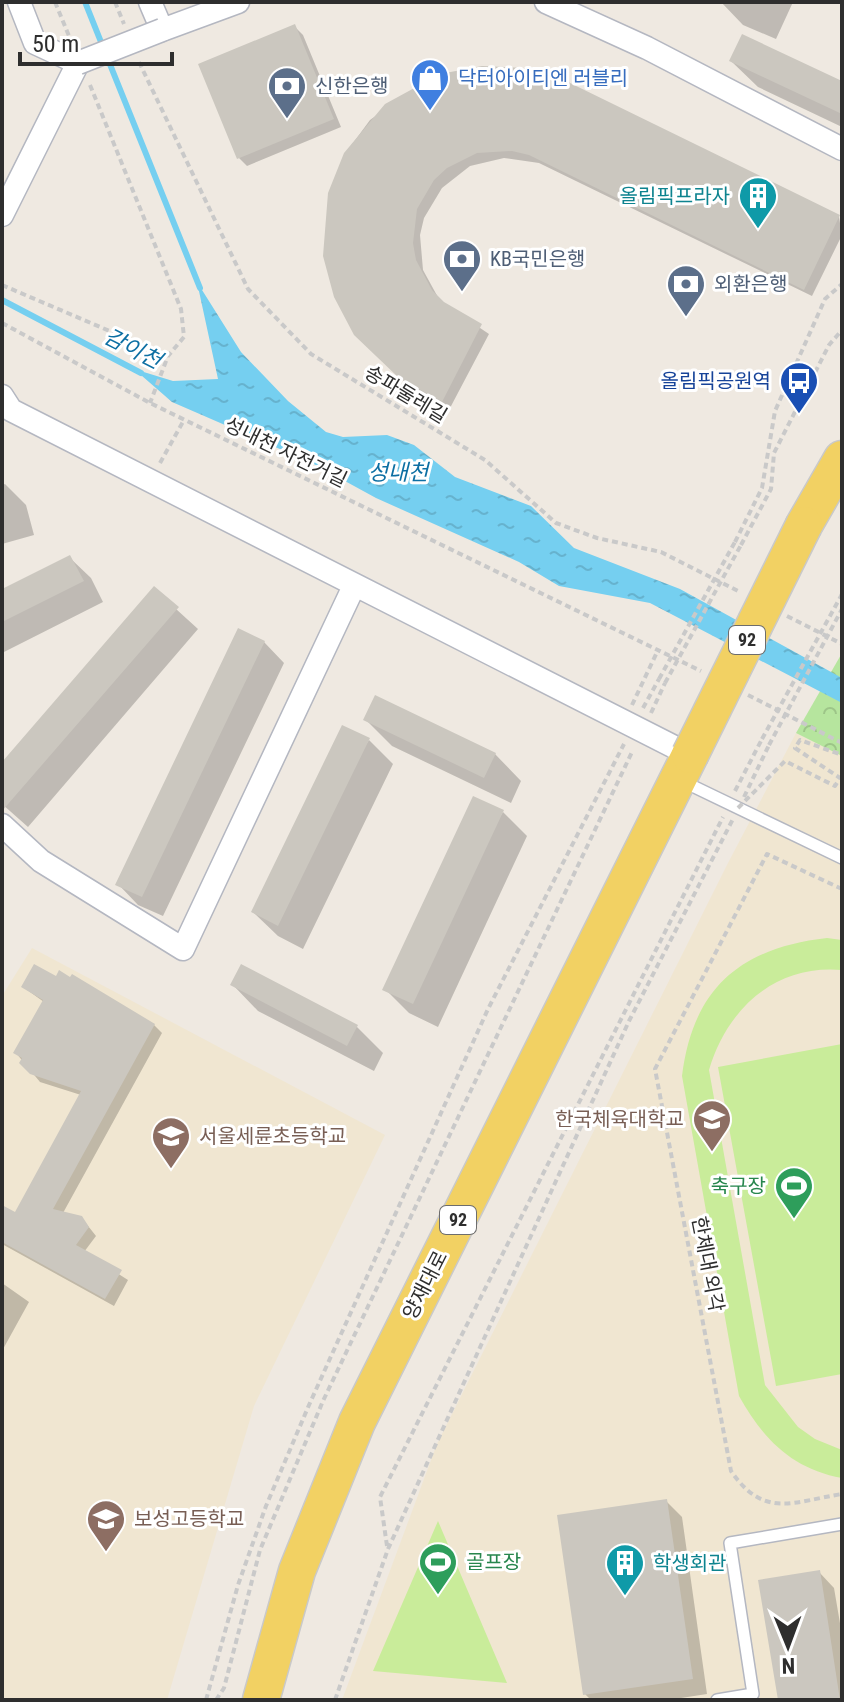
<svg xmlns="http://www.w3.org/2000/svg" width="844" height="1702" viewBox="0 0 844 1702" font-family="'Roboto Condensed','Noto Sans KR',sans-serif">
<defs>
<pattern id="park-crowns" width="20" height="18" patternUnits="userSpaceOnUse" patternTransform="scale(2)"><rect width="20" height="18" fill="#b6e59e"/><path d="M2 6a3 3 0 1 1 6 0M12 15a3 3 0 1 1 6 0" fill="none" stroke="#9dc588"/></pattern>
<pattern id="water-ripples" width="26" height="14" patternUnits="userSpaceOnUse" patternTransform="scale(2)"><rect width="26" height="14" fill="#75cff0"/><path d="M2 4q2-2 4 0t4 0M15 11q2-2 4 0t4 0" fill="none" stroke="#66b2ce"/></pattern>
</defs>
<rect width="100%" height="100%" fill="#efe9e1"/>
<path fill="#f0e6d1" d="M 796,733 L 842,756 L 842,1700 L 342,1700 L 437,1444 L 728,863 Z
M 32,948 L 385,1135 L 254,1406 L 167,1700 L 2,1700 L 2,996 Z"/>
<path fill="url(#park-crowns)" d="M 842,653 L 842,756 L 796,733 Z"/>
<path fill="#c9ec9a" d="M 827,938 L 842,940 L 842,970 C 775,964 727,1009 709,1070 L 765,1385 L 798,1427 L 815,1439 L 842,1450 L 842,1478 C 792,1469 763,1439 739,1396 L 682,1076 C 693,988 740,948 827,938 Z
M 842,1044 L 842,1374 L 776,1386 L 718,1067 Z
M 438,1521 L 507,1683 L 373,1671 Z"/>
<path fill="url(#water-ripples)" d="M 197,282 L 241,352 L 288,401 L 326,432 L 343,437 L 387,435 L 414,445 L 455,477 L 531,506 L 574,548 L 680,589 L 842,678 L 842,703 L 650,603 L 559,586 L 519,562 L 376,498 L 312,463 L 172,402 L 134,369 L 173,381 L 218,379 Z"/>
<path fill="#0003" d="M 721,2 L 793,2 L 776,39 L 743,25 Z
M 295,27 L 303,35 L 341,127 L 247,166 L 239,158 Z
M 731,61 L 842,83 L 842,127 L 758,87 Z
M 441,76 L 839,217 L 842,235 L 812,296 L 539,163 L 504,158 L 470,166 L 442,188 L 424,218 L 420,235 L 423,270 L 440,301 L 489,334 L 450,408 L 409,386 L 355,333 L 345,154 L 370,120 L 422,83 Z
M 5,484 L 26,505 L 34,535 L 2,544 L 2,485 Z
M 70,558 L 91,578 L 103,602 L 2,653 L 2,592 Z
M 154,589 L 198,629 L 28,827 L 2,804 L 2,765 Z
M 264,642 L 284,663 L 163,916 L 138,905 L 118,884 Z
M 365,719 L 495,754 L 521,781 L 511,803 L 392,746 Z
M 369,740 L 393,764 L 303,949 L 278,936 L 253,912 Z
M 503,812 L 527,836 L 438,1027 L 409,1013 L 385,989 Z
M 232,984 L 357,1027 L 383,1053 L 374,1071 L 258,1011 Z
M 23,987 L 154,1025 L 162,1033 L 63,1213 L 81,1217 L 96,1236 L 84,1252 L 128,1280 L 114,1306 L 2,1244 L 2,1207 L 16,1214 L 81,1095 L 40,1082 L 16,1053 L 44,1002 Z
M 2,1283 L 29,1302 L 2,1351 Z
M 666,1501 L 682,1517 L 707,1694 L 668,1700 L 591,1700 L 585,1694 Z
M 819,1572 L 834,1588 L 842,1635 L 842,1700 L 780,1700 Z"/>
<g fill="none" stroke-linecap="round" stroke-linejoin="round">
<path stroke="#75cff0" stroke-width="6" d="M 85,2 L 103,47
M 107,57 L 200,288
M 2,300 L 141,373"/>
</g>
<path fill="#cbc7bf" d="M 295,24 L 334,119 L 237,159 L 198,64 Z
M 742,34 L 842,81 L 842,114 L 729,61 Z
M 482,66 L 525,68 L 566,81 L 840,215 L 804,290 L 529,155 L 512,151 L 477,153 L 447,168 L 434,180 L 417,209 L 413,243 L 416,260 L 432,290 L 444,302 L 482,324 L 442,402 L 399,378 L 354,335 L 334,297 L 323,256 L 328,193 L 344,153 L 385,104 L 440,74 Z
M 70,555 L 84,581 L 2,622 L 2,589 Z
M 154,586 L 179,607 L 2,811 L 2,762 Z
M 238,628 L 265,641 L 142,897 L 115,885 Z
M 375,695 L 496,753 L 484,778 L 363,720 Z
M 342,725 L 370,738 L 278,926 L 251,912 Z
M 473,796 L 504,810 L 413,1004 L 382,990 Z
M 34,964 L 56,976 L 59,970 L 70,977 L 72,974 L 155,1024 L 53,1209 L 82,1216 L 89,1227 L 76,1245 L 122,1270 L 105,1299 L 2,1242 L 2,1205 L 15,1212 L 81,1091 L 30,1074 L 19,1063 L 22,1058 L 13,1053 L 43,1000 L 21,987 Z
M 241,964 L 358,1025 L 347,1046 L 230,985 Z
M 667,1499 L 693,1679 L 583,1695 L 557,1515 Z
M 820,1570 L 840,1700 L 778,1700 L 758,1580 Z"/>
<g fill="none" stroke-linecap="round" stroke-linejoin="round">
<defs>
<path id="service" d="M 680,780 L 842,858
M 717,1700 L 753,1694 L 730,1543 L 842,1524"/>
<path id="minor" d="M 150,2 L 162,30 L 238,2
M 546,2 L 647,48 L 842,149
M 2,215 L 78,63 L 35,43 L 19,2
M 2,396 L 11,410 L 690,755
M 2,825 L 41,861 L 183,949 L 354,586"/>
<path id="primary" d="M 804,525 L 842,459
M 261,1700 L 297,1571 L 357,1422 L 690,755"/>
</defs>
<use href="#service" stroke="#b4b7c1" stroke-width="14"/>
<use href="#minor" stroke="#b4b7c1" stroke-width="25"/>
<use href="#primary" stroke="#c9c9c9" stroke-width="39"/>
<path stroke="#c9c9c9" stroke-width="4" stroke-dasharray="6 4" stroke-linecap="butt" d="M 55,2 L 69,36
M 115,2 L 124,24
M 139,62 L 248,289 L 311,354 L 485,460 L 556,523 L 597,538 L 661,552 L 740,592
M 90,85 L 181,309 L 184,337 L 168,356 L 150,403
M 2,285 L 168,356
M 2,323 L 150,403 L 701,671
M 160,463 L 184,420
M 735,542 L 762,488 L 775,411 L 825,299 L 842,284
M 741,545 L 771,489 L 774,453 L 829,345 L 842,330
M 841,596 L 842,594
M 787,616 L 842,644
M 748,695 L 842,743
M 632,705 L 658,650
M 643,708 L 659,679
M 651,713 L 665,683
M 735,791 L 762,739
M 744,797 L 769,745
M 842,889 L 767,854 L 655,1069 L 731,1471 C 764,1519 792,1502 842,1494
M 387,1546 L 380,1497 L 723,817
M 206,1700 L 238,1585 L 266,1506 L 309,1405 L 488,1009 L 624,744
M 216,1700 L 224,1688 L 260,1550 L 323,1401 L 633,750
M 335,1700 L 388,1549 L 629,1021 L 733,819"/>
<use href="#service" stroke="#fff" stroke-width="11"/>
<use href="#minor" stroke="#fff" stroke-width="22"/>
<use href="#primary" stroke="#f2d163" stroke-width="36"/>
<defs>
<path id="minor-bridge" d="M 78,63 L 162,30"/>
<path id="primary-bridge" d="M 690,755 L 804,525"/>
</defs>
<use href="#minor-bridge" stroke="#b4b7c1" stroke-width="25" stroke-linecap="butt"/>
<use href="#primary-bridge" stroke="#c9c9c9" stroke-width="39" stroke-linecap="butt"/>
<path stroke="#c9c9c9" stroke-width="4" stroke-dasharray="6 4" stroke-linecap="butt" d="M 659,679 L 735,542
M 665,683 L 741,545
M 762,739 L 841,596
M 769,745 L 842,609
M 738,808 L 785,761 L 835,786 L 840,778 L 795,748 L 800,740 L 842,755"/>
<use href="#minor-bridge" stroke="#fff" stroke-width="22"/>
<use href="#primary-bridge" stroke="#f2d163" stroke-width="36"/>
</g>
<defs>
<symbol id="shop-pin" viewBox="-11 -11 22 30"><path d="M0 17L-7.5 6A9.5 9.5 0 1 1 7.5 6Z" fill="#3f7fe0" stroke="#fff"/><path d="M-5-2.5h2.3a2.7 3.5 0 0 1 5.4 0H5L5.5 6h-11ZM-1.5-2.5h3a1.5 2.3 0 0 0-3 0Z" fill="#fff"/></symbol>
<symbol id="bank-pin" viewBox="-11 -11 22 30"><path d="M0 17L-7.5 6A9.5 9.5 0 1 1 7.5 6Z" fill="#5c6f8a" stroke="#fff"/><path d="M-6-4H6V4H-6ZM0-2.3a2.3 2.3 0 1 0 0 4.6a2.3 2.3 0 1 0 0-4.6Z" fill="#fff"/></symbol>
<symbol id="building-pin" viewBox="-11 -11 22 30"><path d="M0 17L-7.5 6A9.5 9.5 0 1 1 7.5 6Z" fill="#0f9aa8" stroke="#fff"/><path d="M-4-6H4V6H1V3H-1V6H-4ZM-2.5-4.3h1.7v1.8h-1.7ZM.8-4.3h1.7v1.8H.8ZM-2.5-1h1.7V.8h-1.7ZM.8-1h1.7V.8H.8Z" fill="#fff"/></symbol>
<symbol id="bus-pin" viewBox="-11 -11 22 30"><path d="M0 17L-7.5 6A9.5 9.5 0 1 1 7.5 6Z" fill="#1a4fb4" stroke="#fff"/><path d="M-5-6H5V4H4V6H2V4H-2V6H-4V4H-5ZM-3.5-4V0h7V-4ZM-3.5 1.2v1.5H-2V1.2ZM2 1.2v1.5H3.5V1.2Z" fill="#fff"/></symbol>
<symbol id="university-pin" viewBox="-11 -11 22 30"><path d="M0 17L-7.5 6A9.5 9.5 0 1 1 7.5 6Z" fill="#8d6e63" stroke="#fff"/><path d="M0-5L7-2L0 1L-7-2ZM-4 1L0 2.5L4 1V4Q0 6-4 4Z" fill="#fff"/></symbol>
<symbol id="school-pin" viewBox="-11 -11 22 30"><path d="M0 17L-7.5 6A9.5 9.5 0 1 1 7.5 6Z" fill="#8d6e63" stroke="#fff"/><path d="M0-5L7-2L0 1L-7-2ZM-4 1L0 2.5L4 1V4Q0 6-4 4Z" fill="#fff"/></symbol>
<symbol id="stadium-pin" viewBox="-11 -11 22 30"><path d="M0 17L-7.5 6A9.5 9.5 0 1 1 7.5 6Z" fill="#2e9e5b" stroke="#fff"/><path d="M0-5a6.5 5 0 1 0 0 10a6.5 5 0 1 0 0-10ZM-3.5-1.8h7v3.6h-7Z" fill="#fff"/></symbol>
</defs>
<g fill-rule="evenodd">
<use href="#shop-pin" x="408" y="56" width="44" height="60"/>
<use href="#bank-pin" x="265" y="64" width="44" height="60"/>
<use href="#building-pin" x="736" y="174" width="44" height="60"/>
<use href="#bank-pin" x="440" y="237" width="44" height="60"/>
<use href="#bank-pin" x="664" y="262" width="44" height="60"/>
<use href="#bus-pin" x="777" y="359" width="44" height="60"/>
<use href="#university-pin" x="690" y="1097" width="44" height="60"/>
<use href="#school-pin" x="149" y="1114" width="44" height="60"/>
<use href="#stadium-pin" x="772" y="1164" width="44" height="60"/>
<use href="#school-pin" x="84" y="1497" width="44" height="60"/>
<use href="#stadium-pin" x="416" y="1540" width="44" height="60"/>
<use href="#building-pin" x="603" y="1541" width="44" height="60"/>
</g>
<g text-anchor="middle" stroke-width="6" stroke-linejoin="round" paint-order="stroke">
<g fill="#fff" stroke="#6d6d6d" stroke-width="2">
<rect x="729" y="626" width="36" height="28" rx="6"/>
<rect x="440" y="1206" width="36" height="28" rx="6"/>
</g>
<g font-size="18" font-weight="bold" fill="#2e2e2e">
<text x="747" y="646">92</text>
<text x="458" y="1226">92</text>
</g>
<g font-size="20" fill="#366cbe" stroke="#fff" text-anchor="start">
<text x="458" y="85">닥터아이티엔 러블리</text>
</g>
<g font-size="20" fill="#4e5e75" stroke="#fff" text-anchor="start">
<text x="315" y="93">신한은행</text>
<text x="490" y="266">KB국민은행</text>
<text x="714" y="291">외환은행</text>
</g>
<g font-size="20" fill="#0d838f" stroke="#fff" text-anchor="end">
<text x="730" y="203">올림픽프라자</text>
<text x="653" y="1570" text-anchor="start">학생회관</text>
</g>
<g font-size="20" fill="#164399" stroke="#fff" text-anchor="end">
<text x="771" y="388">올림픽공원역</text>
</g>
<g font-size="20" fill="#2e2e2e" stroke="#fff">
<text transform="translate(406 394) rotate(31)" y="7">송파둘레길</text>
<text transform="translate(286 452) rotate(26)" y="7">성내천 자전거길</text>
<text transform="translate(708 1264) rotate(79)" y="7">한체대 외각</text>
<text transform="translate(425 1285) rotate(-63)" y="7">양재대로</text>
</g>
<g font-size="20" fill="#785e54" stroke="#fff" text-anchor="start">
<text x="684" y="1126" text-anchor="end">한국체육대학교</text>
<text x="199" y="1143">서울세륜초등학교</text>
<text x="134" y="1526">보성고등학교</text>
</g>
<g font-size="20" fill="#27864d" stroke="#fff" text-anchor="end">
<text x="766" y="1193">축구장</text>
<text x="466" y="1569" text-anchor="start">골프장</text>
</g>
<g font-size="22" font-style="italic" fill="#0d6fa3" stroke="#fff">
<text transform="translate(133 348) rotate(27)" y="8">감이천</text>
<text x="398" y="480">성내천</text>
</g>
</g>
<rect width="844" height="1702" fill="none" stroke="#2e2e2e" stroke-width="8"/>
<g transform="translate(788 1646) rotate(179)" stroke="#ffffff" stroke-width="6" paint-order="stroke">
<path d="M0-6L14 30L0 20L-14 30Z" fill="#2e2e2e"/>
<text y="-12" font-size="22" font-weight="bold" text-anchor="middle" fill="#2e2e2e">N</text>
</g>
<path d="M20 52v12h152v-12" fill="none" stroke="#2e2e2e" stroke-width="4"/>
<text x="32" y="52" font-size="24" fill="#2e2e2e" stroke="#ffffff" stroke-width="6" paint-order="stroke">50 m</text>
</svg>
